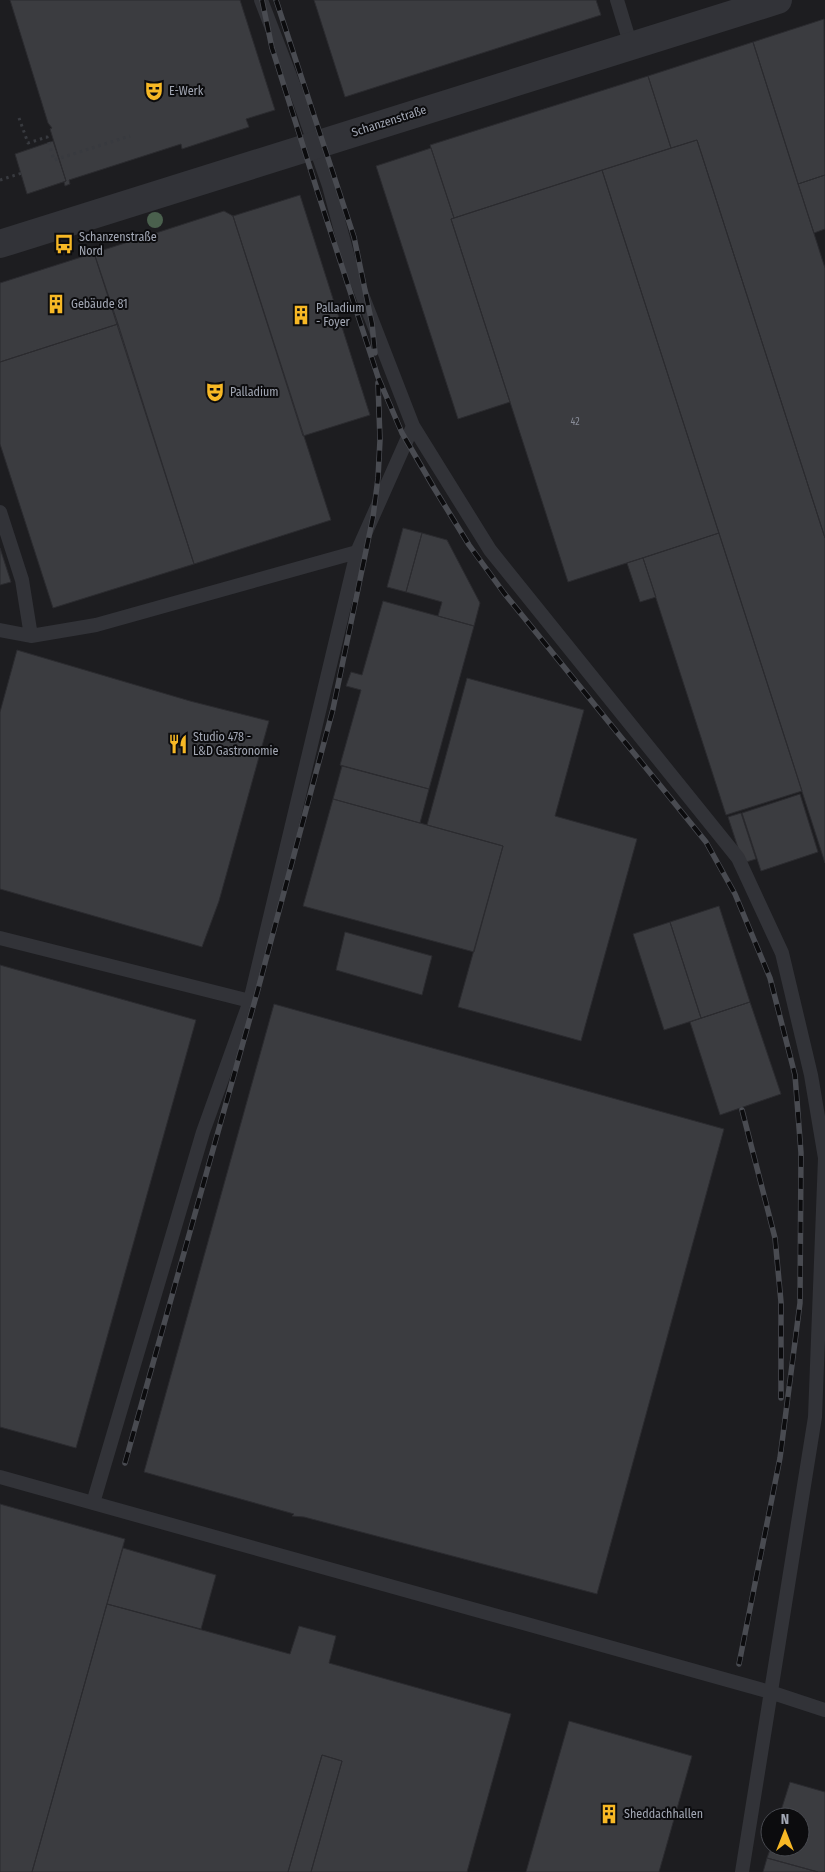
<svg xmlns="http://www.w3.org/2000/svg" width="825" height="1872" viewBox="0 0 825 1872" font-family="'Fira Sans Condensed',sans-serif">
<rect width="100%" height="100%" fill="#111113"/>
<path fill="#1d1d20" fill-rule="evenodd" d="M 0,0 L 825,0 L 825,1872 L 0,1872 ZM 770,1817 L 800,1817 L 800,1847 L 770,1847 Z"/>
<path fill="#3b3c40" stroke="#2b2b2f" d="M 10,0 L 240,0 L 275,110 L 246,119 L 249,127 L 182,149 L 181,144 L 69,180 L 70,184 L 65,186 L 64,182 L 66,181 L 50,129 L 52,128 L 48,123 Z
M 314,0 L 596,0 L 601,15 L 345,97 Z
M 824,19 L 825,175 L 798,184 L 753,42 Z
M 753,42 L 825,268 L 825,538 L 697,140 L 671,148 L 648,76 Z
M 648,76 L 671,148 L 454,218 L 430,145 Z
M 697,140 L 825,538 L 825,863 L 602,170 Z
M 53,141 L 66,181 L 27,194 L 15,154 Z
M 431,148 L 454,218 L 451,219 L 510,402 L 458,419 L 376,166 Z
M 602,170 L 719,533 L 568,582 L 451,219 Z
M 825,175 L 825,229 L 814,233 L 798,184 Z
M 300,195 L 370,415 L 303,436 L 233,216 Z
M 224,211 L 233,216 L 331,520 L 194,564 L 94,253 Z
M 94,253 L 118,324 L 0,362 L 0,283 Z
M 118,324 L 194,564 L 53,608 L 0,444 L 0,362 Z
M 403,528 L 422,533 L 406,592 L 387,587 Z
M 422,533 L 447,540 L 480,603 L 474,626 L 438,616 L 442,602 L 406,592 Z
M 719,533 L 802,791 L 726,815 L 643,558 Z
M 0,548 L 11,582 L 0,585 Z
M 643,558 L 656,597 L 640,602 L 627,563 Z
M 383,601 L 474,626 L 429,789 L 340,765 L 361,690 L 346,686 L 351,672 L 362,675 Z
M 17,650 L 190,701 L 269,721 L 219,901 L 202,947 L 0,889 L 0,712 Z
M 467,678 L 584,710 L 555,816 L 637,839 L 581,1041 L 458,1007 L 503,846 L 427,825 Z
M 342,766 L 429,789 L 420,823 L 333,799 Z
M 800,794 L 818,852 L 761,871 L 742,813 Z
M 333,799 L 503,846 L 474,952 L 303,906 Z
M 741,813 L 756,859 L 743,863 L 728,817 Z
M 719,906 L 750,1002 L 701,1018 L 670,922 Z
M 670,922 L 701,1018 L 664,1030 L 633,934 Z
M 345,932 L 432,956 L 422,995 L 336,970 Z
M 0,965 L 196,1020 L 76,1448 L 0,1427 Z
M 750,1002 L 781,1094 L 720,1115 L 690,1022 Z
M 274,1004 L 724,1129 L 597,1594 L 304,1517 L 292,1516 L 294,1514 L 144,1472 Z
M 0,1504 L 125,1539 L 32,1872 L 0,1872 Z
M 123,1548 L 216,1575 L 201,1629 L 107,1604 Z
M 107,1604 L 290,1654 L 299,1626 L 336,1636 L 329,1663 L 511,1714 L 467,1872 L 311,1872 L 342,1761 L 322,1755 L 288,1872 L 32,1872 Z
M 569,1721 L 692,1756 L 659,1872 L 526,1872 Z
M 322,1755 L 342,1761 L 311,1872 L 288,1872 Z
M 790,1782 L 825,1792 L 825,1872 L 818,1872 L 767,1858 L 771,1847 L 800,1847 L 800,1817 L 779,1817 Z
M 767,1858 L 818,1872 L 763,1872 Z"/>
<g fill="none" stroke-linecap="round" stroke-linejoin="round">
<path stroke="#383a3f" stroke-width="3" stroke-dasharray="2.5 4" stroke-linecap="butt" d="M 19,118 L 28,143 L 47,137 L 54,160 L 130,136
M 0,180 L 22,173"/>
<path stroke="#323338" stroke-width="14" d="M 261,0 L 300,102 L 329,186 L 349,261 L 413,426 L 490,550 L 738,858 L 782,953 L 811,1075 L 825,1158 L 815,1417 L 742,1872
M 617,0 L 631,46
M 0,512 L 22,580 L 31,636
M 0,630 L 31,636 L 96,625 L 357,552 L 413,426
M 0,938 L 250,1001 L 357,552
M 0,1477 L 770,1692 L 825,1710
M 93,1503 L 203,1132 L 250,1001"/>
<path stroke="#323338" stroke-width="28" d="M 0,244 L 778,0"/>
<defs>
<path id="rail" d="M 262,0 L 272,48 L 317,190 L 378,377 L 402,433 L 434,488 L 469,545 L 504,593 L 706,842 L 735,894 L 770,978 L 795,1075 L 801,1153 L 800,1303 L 780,1458 L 739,1664
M 276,0 L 354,237 L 372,324 L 375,353
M 742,1110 L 775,1238 L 781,1302 L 781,1398
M 125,1463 L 257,993 L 333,709 L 373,517 L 378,478 L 380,440 L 378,383"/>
</defs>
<use href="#rail" stroke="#494b51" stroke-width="5.5"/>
<use href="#rail" stroke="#0c0c0e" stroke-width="4" stroke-dasharray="11" stroke-linecap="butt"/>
</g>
<circle fill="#4a604d" cx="155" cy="220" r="8"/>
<defs>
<symbol id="theatre-bare" viewBox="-9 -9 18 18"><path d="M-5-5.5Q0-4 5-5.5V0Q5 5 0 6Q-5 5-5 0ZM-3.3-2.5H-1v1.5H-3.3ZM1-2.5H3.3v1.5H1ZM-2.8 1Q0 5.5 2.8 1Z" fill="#f7b825" stroke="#0c0c0e" stroke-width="2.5" paint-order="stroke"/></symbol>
<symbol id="bus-bare" viewBox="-9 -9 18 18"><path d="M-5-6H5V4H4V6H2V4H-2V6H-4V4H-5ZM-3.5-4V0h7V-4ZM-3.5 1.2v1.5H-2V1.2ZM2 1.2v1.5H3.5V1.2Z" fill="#f7b825" stroke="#0c0c0e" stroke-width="2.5" paint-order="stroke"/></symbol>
<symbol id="building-bare" viewBox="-9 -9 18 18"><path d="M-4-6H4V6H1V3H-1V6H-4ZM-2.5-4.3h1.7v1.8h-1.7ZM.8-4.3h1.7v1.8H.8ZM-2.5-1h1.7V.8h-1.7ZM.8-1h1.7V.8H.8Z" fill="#f7b825" stroke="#0c0c0e" stroke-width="2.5" paint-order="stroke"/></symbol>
<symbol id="restaurant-bare" viewBox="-9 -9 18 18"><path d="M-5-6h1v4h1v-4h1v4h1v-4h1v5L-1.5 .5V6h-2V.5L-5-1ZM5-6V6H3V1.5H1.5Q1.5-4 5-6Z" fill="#f7b825" stroke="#0c0c0e" stroke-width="2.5" paint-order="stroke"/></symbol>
</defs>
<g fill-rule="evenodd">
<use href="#theatre-bare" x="140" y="77" width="28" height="28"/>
<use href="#bus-bare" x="50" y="230" width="28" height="28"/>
<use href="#building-bare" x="42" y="290" width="28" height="28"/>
<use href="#building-bare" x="287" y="301" width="28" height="28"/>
<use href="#theatre-bare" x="201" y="378" width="28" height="28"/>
<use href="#restaurant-bare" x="164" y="730" width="28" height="28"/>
<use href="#building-bare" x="595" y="1800" width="28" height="28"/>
</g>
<g text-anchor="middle" stroke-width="4" stroke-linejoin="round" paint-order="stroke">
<g font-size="10" fill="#888c97">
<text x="575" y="425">42</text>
</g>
<g font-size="12" fill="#a2a7b4" stroke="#0c0c0e" text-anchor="start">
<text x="169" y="95">E-Werk</text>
<text x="79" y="241">Schanzenstraße<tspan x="79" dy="14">Nord</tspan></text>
<text x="71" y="308">Gebäude 81</text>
<text x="316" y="312">Palladium<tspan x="316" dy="14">- Foyer</tspan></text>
<text x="230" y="396">Palladium</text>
<text x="193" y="741">Studio 478 -<tspan x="193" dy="14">L&amp;D Gastronomie</tspan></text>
<text x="624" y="1818">Sheddachhallen</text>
</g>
<g font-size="12" fill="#a2a7b4" stroke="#0c0c0e">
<text transform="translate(389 121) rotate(-18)" y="4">Schanzenstraße</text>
</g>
</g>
<g transform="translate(785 1832)"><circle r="24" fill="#0c0c0e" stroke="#484a50"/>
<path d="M0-4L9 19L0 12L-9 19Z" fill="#f7b825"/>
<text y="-8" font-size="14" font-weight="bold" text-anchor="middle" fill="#a2a7b4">N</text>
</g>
</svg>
